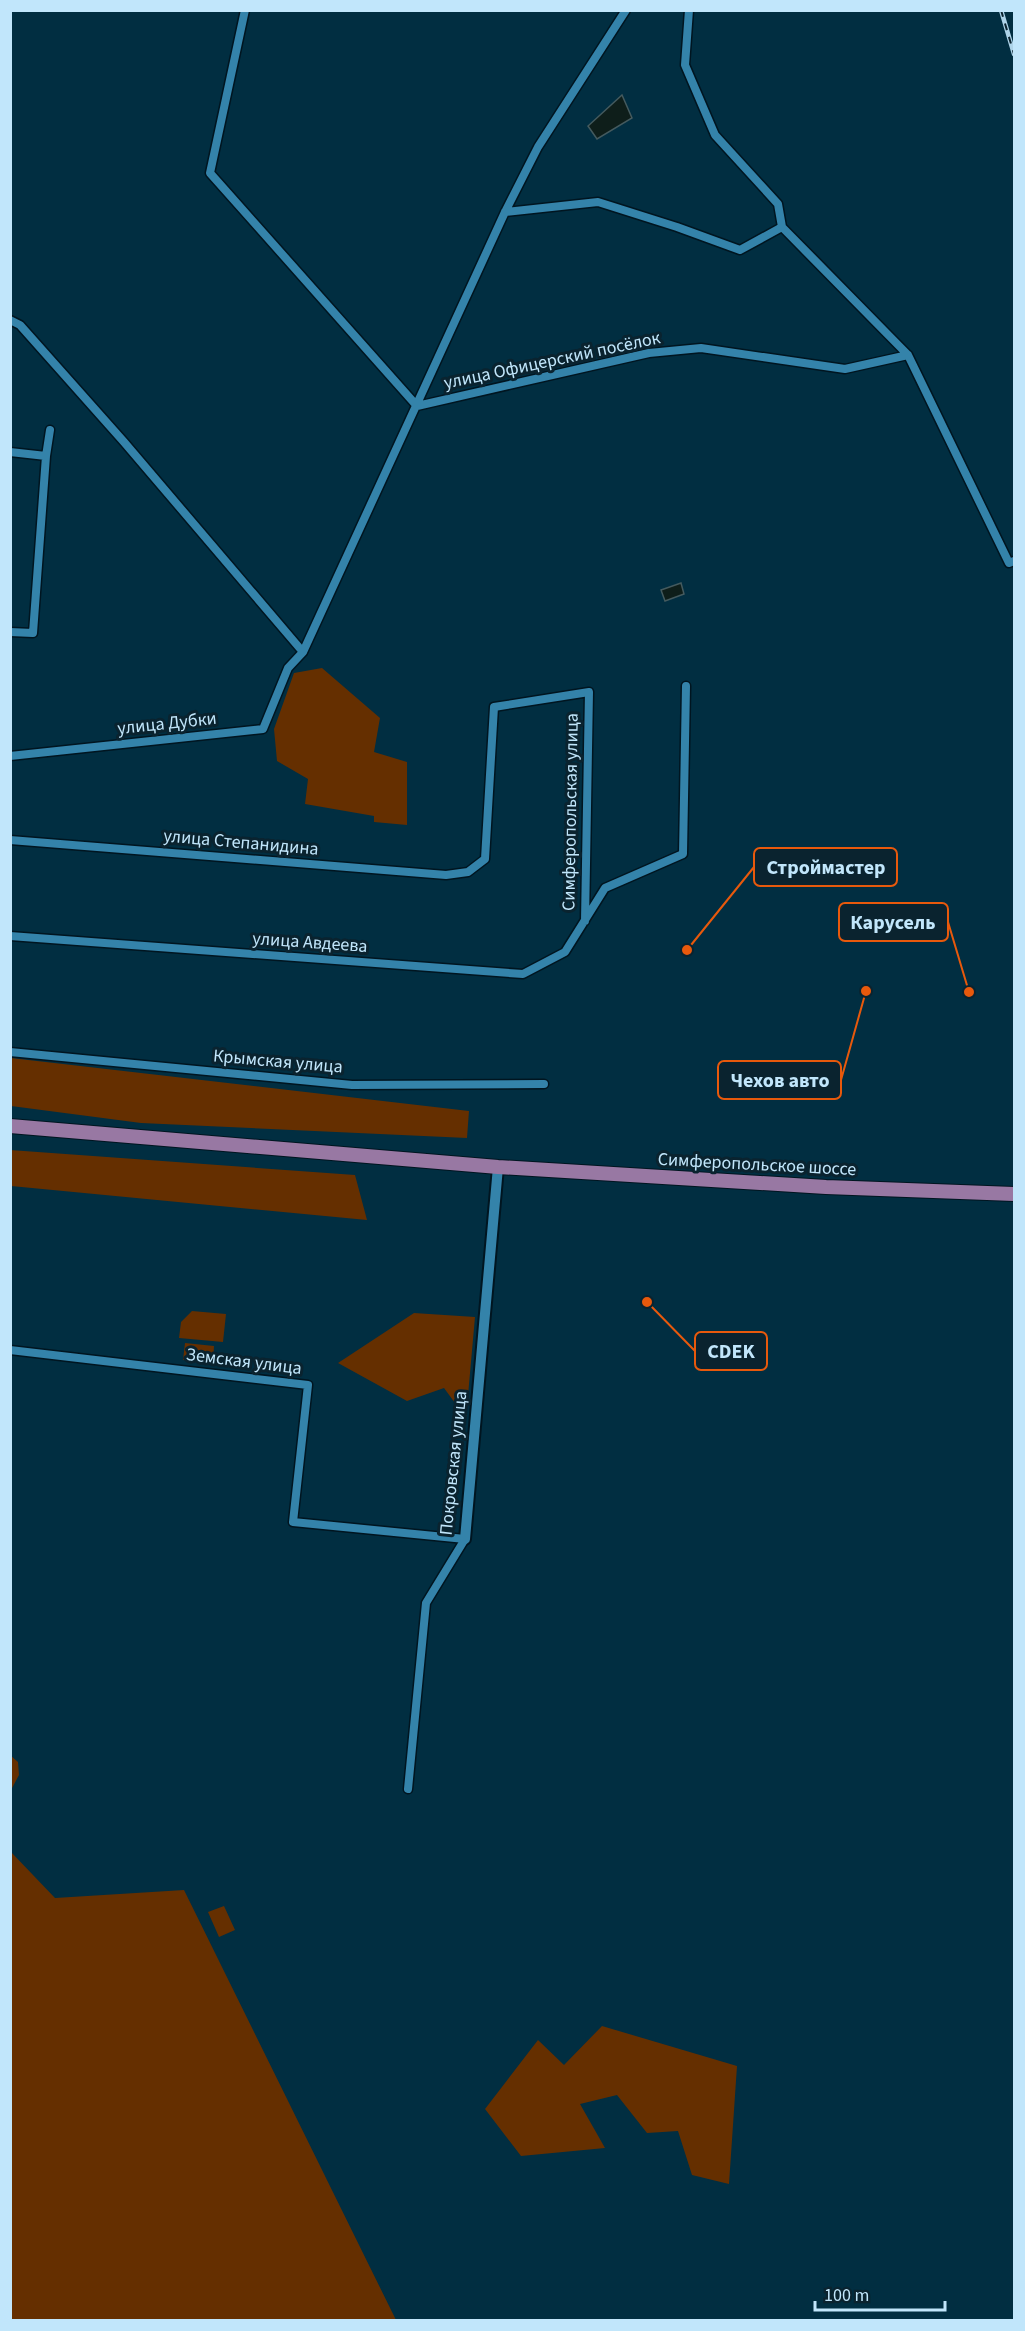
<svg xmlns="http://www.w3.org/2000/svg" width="1025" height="2331" viewBox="0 0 1025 2331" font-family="'Source Sans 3',sans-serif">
<rect width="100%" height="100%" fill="#012e41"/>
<path fill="#652f00" d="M 322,668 L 380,718 L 374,752 L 407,762 L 407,825 L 374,822 L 374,816 L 305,804 L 308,779 L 277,761 L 274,729 L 294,673 Z
M 11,1058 L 469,1111 L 467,1138 L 141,1123 L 11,1106 Z
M 10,1150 L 355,1175 L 367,1220 L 11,1186 Z
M 192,1311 L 226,1314 L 223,1342 L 179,1338 L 181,1322 Z
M 414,1313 L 475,1317 L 466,1418 L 444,1388 L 407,1401 L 338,1363 Z
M 185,1343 L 214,1346 L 213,1362 L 183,1360 Z
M 10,1755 L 18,1762 L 19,1775 L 11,1790 Z
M 11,1852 L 55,1898 L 184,1890 L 396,2320 L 11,2320 Z
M 224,1906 L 235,1930 L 219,1937 L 208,1912 Z
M 602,2026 L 737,2066 L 729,2184 L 692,2175 L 678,2131 L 647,2133 L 617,2095 L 580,2104 L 605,2148 L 521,2156 L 485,2109 L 538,2040 L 564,2065 Z"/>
<path fill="#0e1e1a" stroke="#445a5e" stroke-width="1.5" d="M 622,95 L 632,118 L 597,139 L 588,126 Z
M 681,583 L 684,594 L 665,601 L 661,590 Z"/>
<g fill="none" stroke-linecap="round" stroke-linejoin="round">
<defs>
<path id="minor" d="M 245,10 L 210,173 L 417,406 L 649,353 L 701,348 L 845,369 L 908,355
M 689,10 L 685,65 L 715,135 L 778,204 L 782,227 L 908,355 L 1009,563 L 1014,561
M 505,212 L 598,202 L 677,227 L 740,250 L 782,227
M 10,320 L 20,325 L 124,442 L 303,652
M 10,452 L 46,456
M 10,632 L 33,633 L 46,456 L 50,430
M 10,756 L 263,729 L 288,668 L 303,652 L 505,212 L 538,147 L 626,10
M 10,840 L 446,875 L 468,872 L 485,859 L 494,707 L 589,692 L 585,921
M 10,936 L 523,974 L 565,952 L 605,888 L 683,854 L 686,686
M 10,1052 L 352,1085 L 544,1084
M 10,1350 L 308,1385 L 293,1522 L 465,1539 L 426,1603 L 408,1789"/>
<path id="tertiary" d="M 465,1539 L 498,1167"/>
<path id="primary" d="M 10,1126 L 498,1167 L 826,1187 L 1014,1194"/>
</defs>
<use href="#minor" stroke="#001520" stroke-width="11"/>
<use href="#tertiary" stroke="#001520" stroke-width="14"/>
<use href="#primary" stroke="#001520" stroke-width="16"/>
<use href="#minor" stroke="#3483aa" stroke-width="8"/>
<use href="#tertiary" stroke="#3483aa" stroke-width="10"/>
<use href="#primary" stroke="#9878a3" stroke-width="14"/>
<defs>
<path id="rail" d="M 1001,10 L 1014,54"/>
</defs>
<use href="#rail" stroke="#add3e8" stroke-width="4.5"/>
<use href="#rail" stroke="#0a232f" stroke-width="2" stroke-dasharray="7" stroke-linecap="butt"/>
</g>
<g text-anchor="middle" stroke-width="6" stroke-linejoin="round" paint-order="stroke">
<g font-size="18" fill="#c1e6fb" stroke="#0a232f">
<text transform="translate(552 360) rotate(-12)" y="6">улица Офицерский посёлок</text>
<text transform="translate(167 723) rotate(-6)" y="6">улица Дубки</text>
<text transform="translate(570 812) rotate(-89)" y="6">Симферопольская улица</text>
<text transform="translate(241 842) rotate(5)" y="6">улица Степанидина</text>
<text transform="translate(310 942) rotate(4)" y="6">улица Авдеева</text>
<text transform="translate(278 1061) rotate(5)" y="6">Крымская улица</text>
<text transform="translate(757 1164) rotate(3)" y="6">Симферопольское шоссе</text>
<text transform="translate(244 1361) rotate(7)" y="6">Земская улица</text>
<text transform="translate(453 1463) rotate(-84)" y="6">Покровская улица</text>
</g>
</g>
<path fill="none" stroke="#e8590c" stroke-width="2" d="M687 950L754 867M969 992L948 922M866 991L841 1080M647 1302L695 1351"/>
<g fill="#e8590c" stroke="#0a232f" stroke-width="2">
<circle cx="687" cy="950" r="6"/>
<circle cx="969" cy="992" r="6"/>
<circle cx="866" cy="991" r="6"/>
<circle cx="647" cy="1302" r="6"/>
</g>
<g fill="#0a232f" stroke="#e8590c" stroke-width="2">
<rect x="754" y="848" width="143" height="38" rx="6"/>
<rect x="839" y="903" width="109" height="38" rx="6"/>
<rect x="718" y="1061" width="123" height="38" rx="6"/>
<rect x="695" y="1332" width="72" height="38" rx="6"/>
</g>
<g font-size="20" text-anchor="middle" font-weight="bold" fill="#c1e6fb">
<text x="826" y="874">Строймастер</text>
<text x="893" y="929">Карусель</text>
<text x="780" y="1087">Чехов авто</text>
<text x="731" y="1358">CDEK</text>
</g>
<rect width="1025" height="2331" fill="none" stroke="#c1e6fb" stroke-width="24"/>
<path d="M815 2301v9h130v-9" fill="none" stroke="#c1e6fb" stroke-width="3"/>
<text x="824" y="2301" font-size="18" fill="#c1e6fb" stroke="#0a232f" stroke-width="4.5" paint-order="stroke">100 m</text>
</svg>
